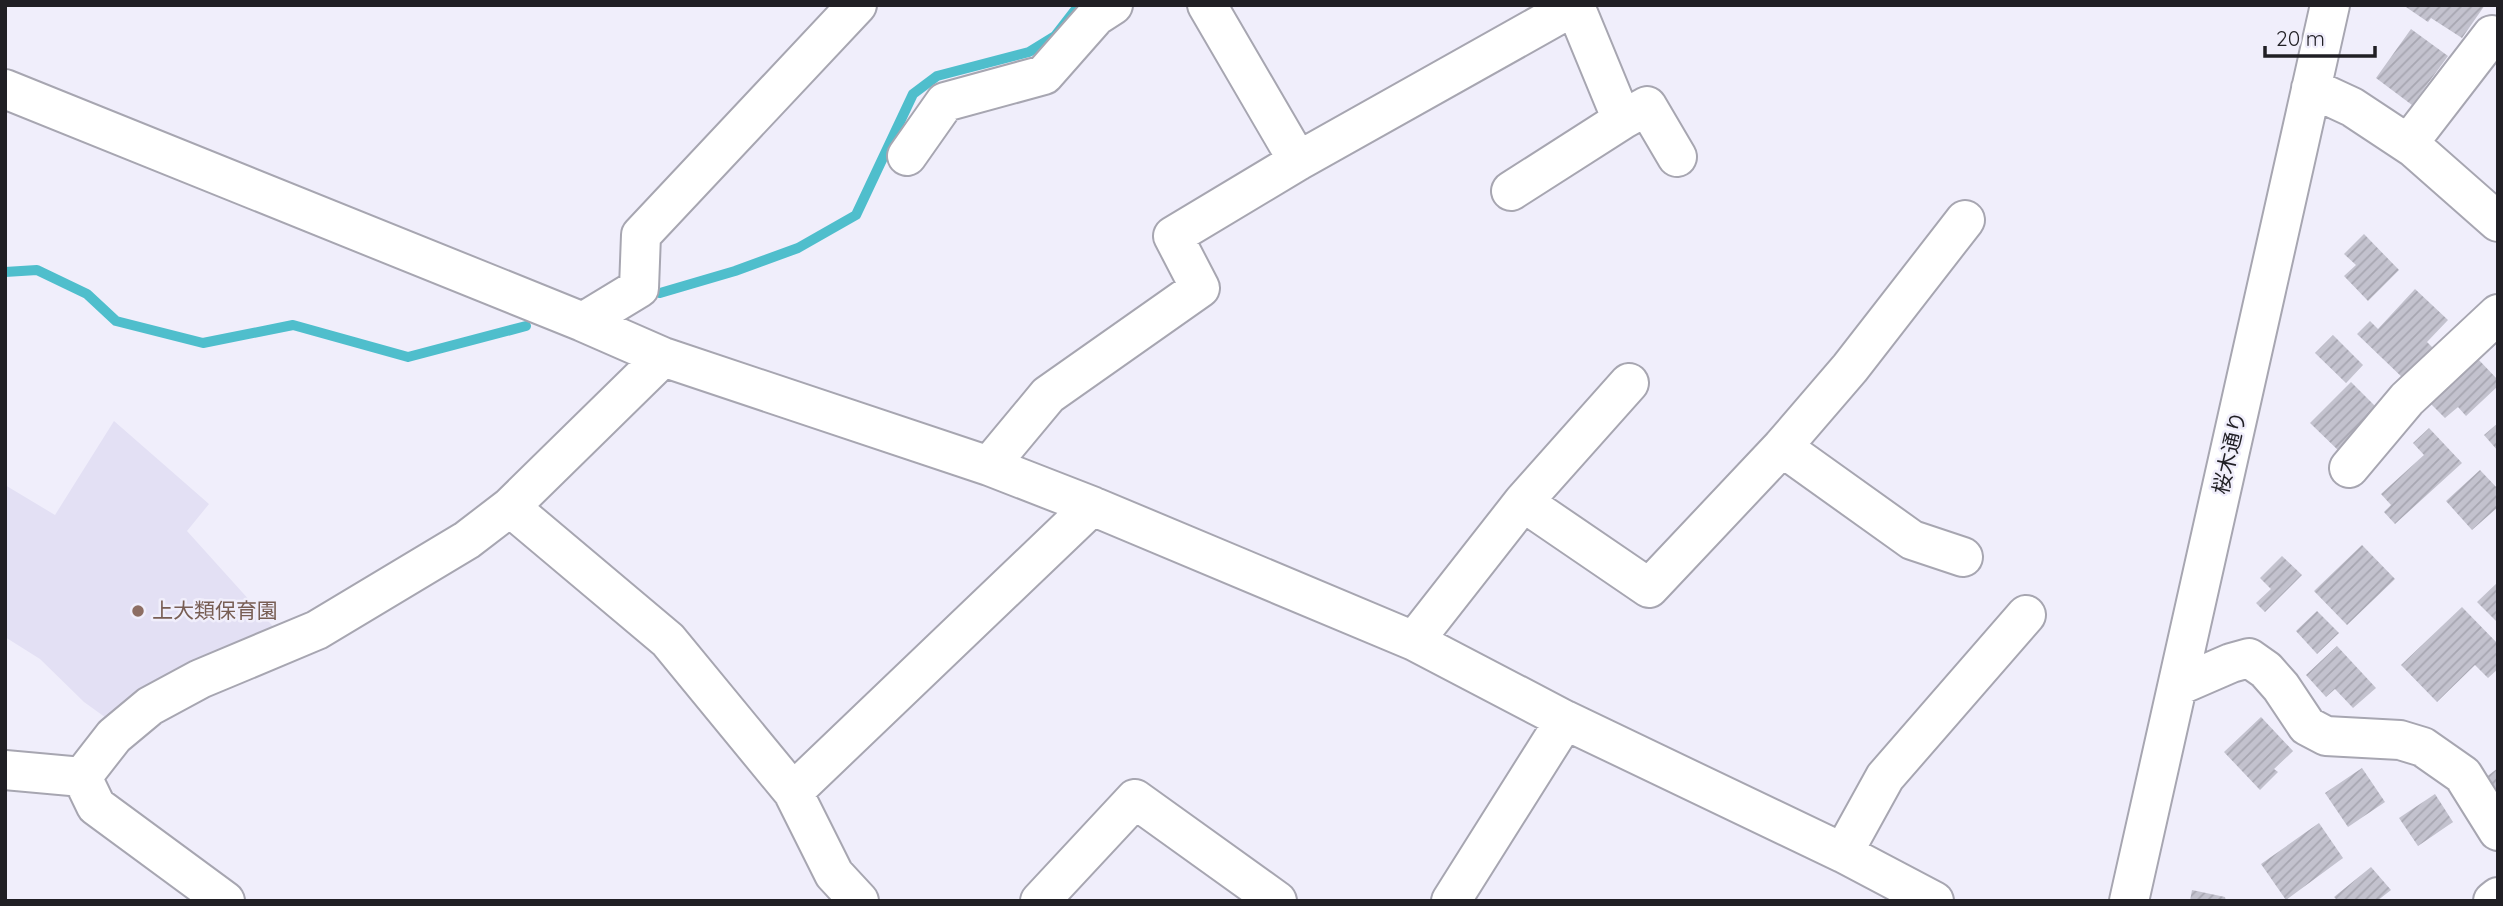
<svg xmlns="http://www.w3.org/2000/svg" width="2503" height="906" viewBox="0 0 2503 906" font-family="Quicksand,'Noto Sans JP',sans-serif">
<defs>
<pattern id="building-hatch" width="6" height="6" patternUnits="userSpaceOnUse" patternTransform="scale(1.75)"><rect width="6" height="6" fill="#c3c2ce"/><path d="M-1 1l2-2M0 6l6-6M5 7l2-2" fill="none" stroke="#a7a6b1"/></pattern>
</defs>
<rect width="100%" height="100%" fill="#f0eefb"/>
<path fill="#e3e0f4" d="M 114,421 L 209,504 L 187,531 L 278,632 L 109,720 L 84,702 L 40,659 L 5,637 L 5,485 L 55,515 Z"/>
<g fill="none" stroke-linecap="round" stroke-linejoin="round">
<path stroke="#4fbecc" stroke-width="10" d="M 5,272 L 37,270 L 87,294 L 116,321 L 203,343 L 293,325 L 408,357 L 526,326
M 660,293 L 735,271 L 798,248 L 856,215 L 913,94 L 937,76 L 1029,52 L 1055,36 L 1079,5"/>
</g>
<path fill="url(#building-hatch)" d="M 2403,5 L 2485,5 L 2462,38 L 2431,18 L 2428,22 Z
M 2411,29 L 2448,56 L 2412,105 L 2376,78 Z
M 2364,234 L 2399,270 L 2368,301 L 2344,276 L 2356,265 L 2344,254 Z
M 2415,289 L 2448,320 L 2427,342 L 2435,350 L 2406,381 L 2357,334 L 2370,321 L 2378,329 Z
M 2333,335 L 2363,365 L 2346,383 L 2315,353 Z
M 2478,359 L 2498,380 L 2498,386 L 2466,416 L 2458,407 L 2445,418 L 2431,404 Z
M 2351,382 L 2381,412 L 2341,453 L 2310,423 Z
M 2498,423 L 2498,451 L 2484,435 Z
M 2429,428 L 2462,463 L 2395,524 L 2384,512 L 2391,505 L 2381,494 L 2424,455 L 2413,443 Z
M 2480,470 L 2498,489 L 2498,507 L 2472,530 L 2446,501 Z
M 2362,545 L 2395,579 L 2347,625 L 2314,591 Z
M 2282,556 L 2302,575 L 2265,612 L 2256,603 L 2271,589 L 2260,578 Z
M 2498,582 L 2498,623 L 2477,602 Z
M 2462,607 L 2498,644 L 2498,669 L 2488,678 L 2475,665 L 2437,702 L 2401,665 Z
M 2317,611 L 2339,633 L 2317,654 L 2296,631 Z
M 2337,646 L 2376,688 L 2353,708 L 2335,689 L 2326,697 L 2306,675 Z
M 2261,717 L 2293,751 L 2274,769 L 2278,772 L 2260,790 L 2224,752 Z
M 2362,768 L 2385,802 L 2348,827 L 2325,793 Z
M 2498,768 L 2498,795 L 2485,778 Z
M 2435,794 L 2453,822 L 2418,846 L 2399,818 Z
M 2319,823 L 2343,858 L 2286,900 L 2261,864 Z
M 2371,867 L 2391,890 L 2377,901 L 2338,901 L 2334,897 Z
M 2192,890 L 2225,897 L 2226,901 L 2190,901 Z"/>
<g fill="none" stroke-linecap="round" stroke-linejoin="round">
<defs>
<path id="minor" d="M 1207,5 L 1298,161
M 1575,6 L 1622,120 L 1647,106 L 1677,157
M 2311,88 L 2352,107 L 2414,148 L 2498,222
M 5,89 L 583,322 L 663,357 L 989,466 L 1092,506 L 1414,641 L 1565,720 L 1843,853 L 1934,901
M 2408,144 L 2492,35
M 907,156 L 945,102 L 1044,75 L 1096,16 L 1113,5
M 1511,191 L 1622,120
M 583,322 L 639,288 L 641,235 L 857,5
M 1782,447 L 1912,540 L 1963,557
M 989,466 L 1048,395 L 1200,288 L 1173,236 L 1298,161 L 1576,5
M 2349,468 L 2407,399 L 2498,314
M 1523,502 L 1629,383
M 510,507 L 668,640 L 793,792 L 834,874 L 859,901
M 1414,641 L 1523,502 L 1649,588 L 1782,447 L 1850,368 L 1965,220
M 2178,686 L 2231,663 L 2249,658 L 2266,670 L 2281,687 L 2307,726 L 2326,736 L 2400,740 L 2423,747 L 2463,775 L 2498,831
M 5,770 L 82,777
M 82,777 L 114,736 L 150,706 L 200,679 L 317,630 L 467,540 L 510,507 L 663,357
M 82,777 L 96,806 L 225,901
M 793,792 L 1092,506
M 1843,853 L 1885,777 L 2026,615
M 1040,901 L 1135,799 L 1277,901
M 1451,901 L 1565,720
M 2129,901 L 2330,5
M 2493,901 L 2498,897"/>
</defs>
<use href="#minor" stroke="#a7a6b1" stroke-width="42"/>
<use href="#minor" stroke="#fff" stroke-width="38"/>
</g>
<circle fill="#8d6e63" stroke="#f0eefb" stroke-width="2.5" cx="138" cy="611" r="7"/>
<g text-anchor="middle" stroke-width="5" stroke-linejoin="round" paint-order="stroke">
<g font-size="21" fill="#201f24" stroke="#f0eefb">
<text transform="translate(2230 453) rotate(-77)" y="7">桜木通り</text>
</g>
<g font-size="21" fill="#785e54" stroke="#f0eefb" text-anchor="start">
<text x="152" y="618">上大類保育園</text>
</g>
</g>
<rect width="2503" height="906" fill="none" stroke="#201f24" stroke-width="14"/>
<path d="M2265 46v10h110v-10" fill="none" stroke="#201f24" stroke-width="3.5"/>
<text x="2276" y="46" font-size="21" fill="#201f24" stroke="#f0eefb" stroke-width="5" paint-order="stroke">20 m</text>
</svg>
